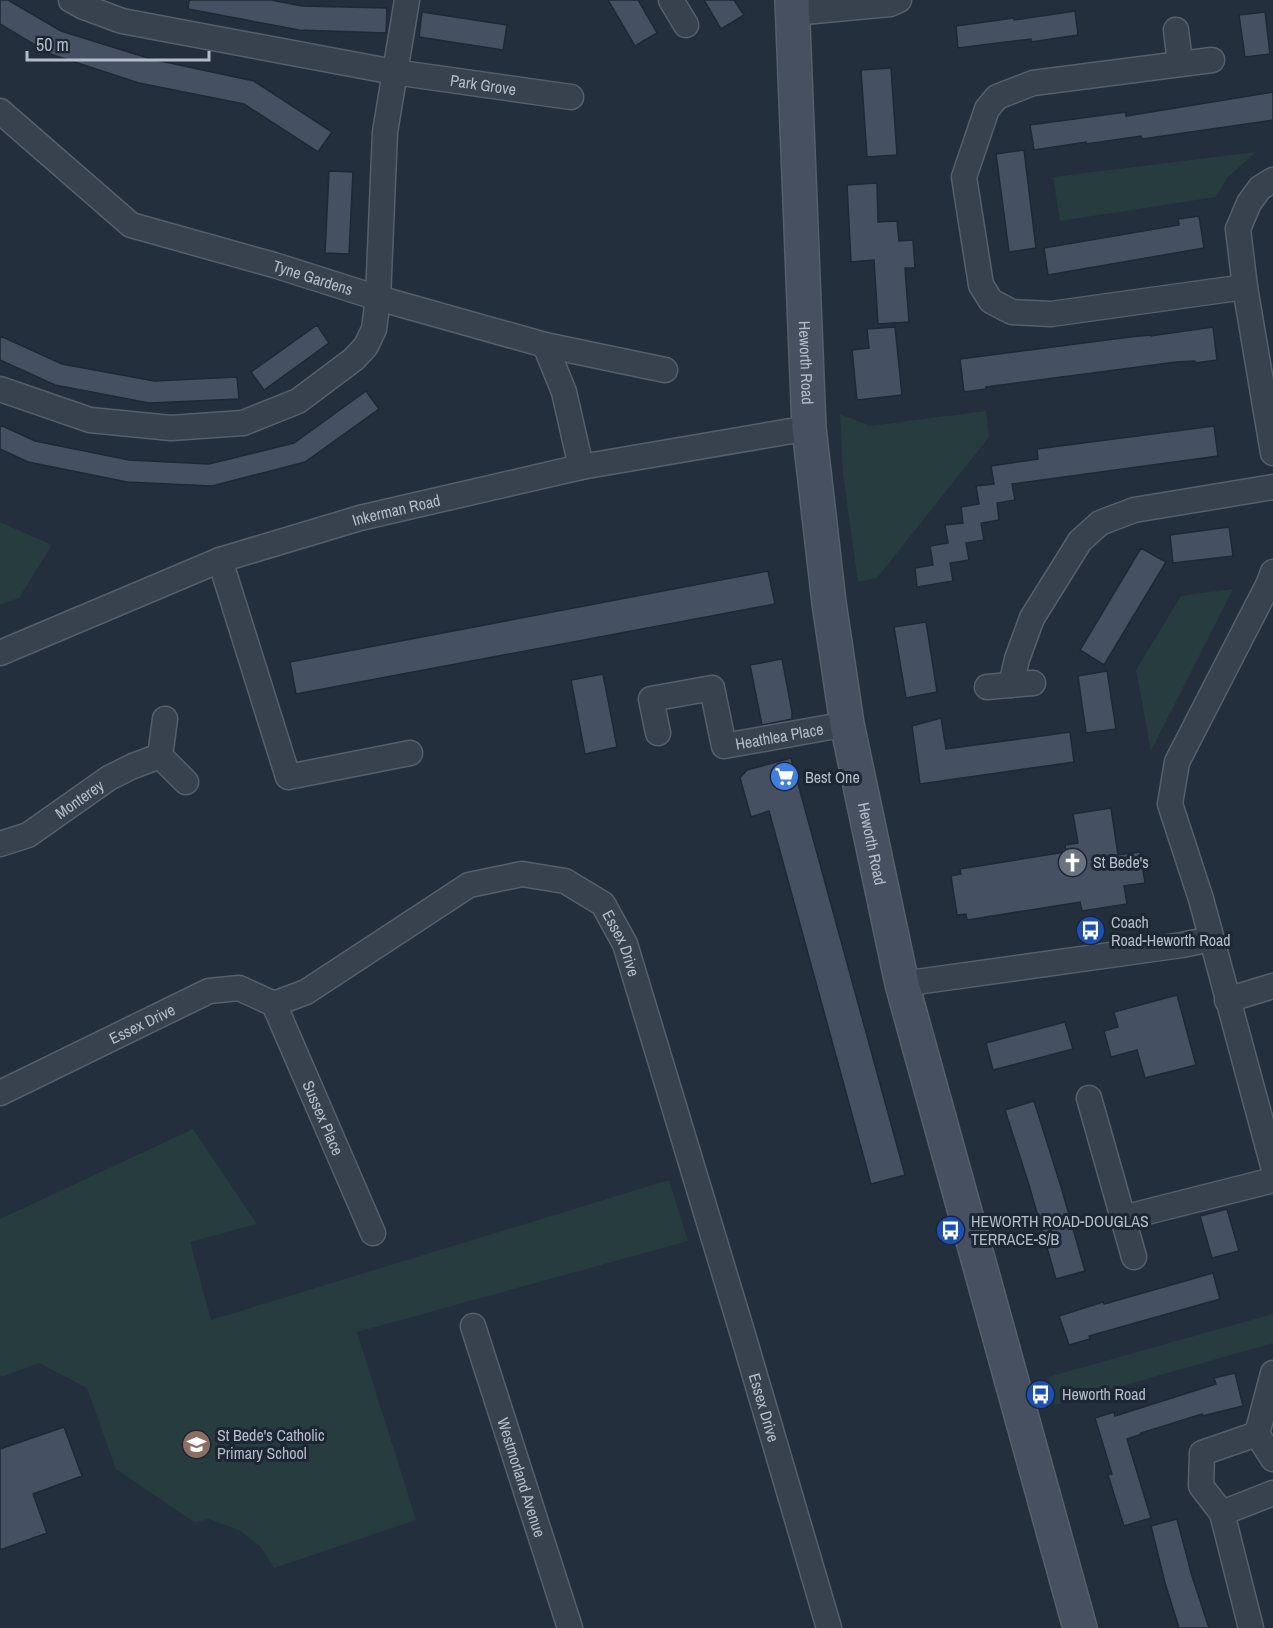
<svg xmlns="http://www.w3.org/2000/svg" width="1273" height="1628" viewBox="0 0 1273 1628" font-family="'Archivo Narrow',sans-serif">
<rect width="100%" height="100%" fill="#242f3e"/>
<path fill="#263c3f" d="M 1256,152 L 1227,178 L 1216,197 L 1060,221 L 1053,177 Z
M 986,411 L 989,437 L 877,578 L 858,582 L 843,474 L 840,414 L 870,426 Z
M 0,522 L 52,545 L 19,598 L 0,605 Z
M 1233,589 L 1151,751 L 1136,670 L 1181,596 Z
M 193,1129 L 257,1224 L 190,1242 L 211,1320 L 669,1180 L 688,1241 L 357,1332 L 416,1520 L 274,1568 L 260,1546 L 239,1530 L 209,1519 L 194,1522 L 116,1469 L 87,1388 L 39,1363 L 1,1377 L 0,1374 L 0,1219 Z
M 1273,1314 L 1273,1343 L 1055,1405 L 1048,1377 Z"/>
<path fill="#455162" stroke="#1f2835" stroke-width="1.5" d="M 0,0 L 8,0 L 61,31 L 151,59 L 254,81 L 332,132 L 318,152 L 244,104 L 139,83 L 50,54 L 0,24 Z
M 189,0 L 271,0 L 302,6 L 387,8 L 386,33 L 299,30 L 188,9 Z
M 608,0 L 638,0 L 657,33 L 635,46 Z
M 704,0 L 734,0 L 744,15 L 721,29 Z
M 1075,11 L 1078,35 L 1031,42 L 1031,39 L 958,48 L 956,26 L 1014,18 L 1014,20 Z
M 422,12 L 507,25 L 503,50 L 419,37 Z
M 1265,12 L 1270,54 L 1245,57 L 1239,15 Z
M 891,68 L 897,155 L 867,157 L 861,70 Z
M 1273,92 L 1273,120 L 1142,139 L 1141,136 L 1086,144 L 1086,142 L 1034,150 L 1030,125 L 1126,112 L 1126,116 Z
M 1024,150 L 1036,248 L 1009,252 L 996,154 Z
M 329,171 L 353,172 L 349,254 L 325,253 Z
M 877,183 L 878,222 L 897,221 L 899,241 L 913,240 L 915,268 L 905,268 L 909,322 L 878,324 L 874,260 L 851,262 L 847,185 Z
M 1199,216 L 1204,248 L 1048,275 L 1044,248 L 1179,225 L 1178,219 Z
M 317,325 L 329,343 L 264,390 L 251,372 Z
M 895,327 L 902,395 L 857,400 L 852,350 L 869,348 L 867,329 Z
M 1213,327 L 1217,360 L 1195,363 L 1195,361 L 1176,362 L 986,387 L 986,389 L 964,392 L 960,359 L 1130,337 L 1151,335 L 1151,336 Z
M 0,336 L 62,364 L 154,381 L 237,377 L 239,399 L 149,403 L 55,385 L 0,360 Z
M 366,391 L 379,409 L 305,462 L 212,486 L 127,482 L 28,462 L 0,449 L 0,425 L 35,441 L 129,460 L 209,464 L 294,443 Z
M 1214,426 L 1218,456 L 1012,484 L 1015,500 L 997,503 L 999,520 L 981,523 L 984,540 L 966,543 L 969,560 L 950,563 L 953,581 L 917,587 L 915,568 L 933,565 L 930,546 L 948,543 L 945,525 L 963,523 L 961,507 L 979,504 L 976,486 L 994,484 L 991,466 L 1038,459 L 1037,449 Z
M 1229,527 L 1233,556 L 1173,563 L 1170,535 Z
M 1141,548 L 1166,562 L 1104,665 L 1080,650 Z
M 768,571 L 775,604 L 296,694 L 290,662 Z
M 926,622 L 937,692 L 906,698 L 894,627 Z
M 782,659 L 792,712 L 792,719 L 762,725 L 750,665 Z
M 1107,671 L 1116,729 L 1086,733 L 1078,676 Z
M 603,674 L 617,747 L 585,754 L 571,680 Z
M 941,718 L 946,749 L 1070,732 L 1074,762 L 920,784 L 912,726 Z
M 791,758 L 905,1175 L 871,1184 L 769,811 L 751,817 L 740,778 L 747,770 Z
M 1111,808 L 1118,855 L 1140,852 L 1145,883 L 1124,886 L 1127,904 L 1082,911 L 1080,902 L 967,920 L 966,914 L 957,915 L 951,876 L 961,874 L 960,869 L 1066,852 L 1065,845 L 1078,843 L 1073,814 Z
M 1177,995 L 1196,1065 L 1145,1078 L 1137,1050 L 1111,1057 L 1104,1031 L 1118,1027 L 1114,1012 Z
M 1065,1022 L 1073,1049 L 993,1070 L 986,1043 Z
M 1034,1101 L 1062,1190 L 1085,1271 L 1056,1279 L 1029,1185 L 1005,1110 Z
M 1227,1209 L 1239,1251 L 1212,1258 L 1200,1216 Z
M 1213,1273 L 1220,1299 L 1089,1336 L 1090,1339 L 1069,1345 L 1059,1316 L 1103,1302 L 1104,1304 Z
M 1235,1373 L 1243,1406 L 1202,1416 L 1202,1414 L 1141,1433 L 1142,1434 L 1127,1439 L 1151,1518 L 1124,1526 L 1108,1475 L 1112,1474 L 1095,1418 L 1114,1412 L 1115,1416 L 1216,1384 L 1214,1378 Z
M 64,1427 L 82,1476 L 33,1494 L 47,1533 L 0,1550 L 0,1449 Z
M 1177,1519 L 1192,1576 L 1209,1628 L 1179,1628 L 1165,1583 L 1151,1526 Z"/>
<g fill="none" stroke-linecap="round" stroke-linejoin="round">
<defs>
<g id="street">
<path id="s1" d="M 71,0 L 84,7 L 122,21 L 394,72 L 571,97"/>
<path d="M 671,0 L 686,25"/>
<path d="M 793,13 L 890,4 L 899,0"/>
<path d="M 1176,30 L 1180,63"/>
<path d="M 1212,60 L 1033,83 L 997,97 L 987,109 L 964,177 L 981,285 L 991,301 L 1012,312 L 1051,314 L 1245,287"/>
<path id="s2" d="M 0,111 L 131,225 L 274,265 L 378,298 L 545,345 L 665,370"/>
<path d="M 1273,180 L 1260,188 L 1249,203 L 1238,229 L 1245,287 L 1273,453"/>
<path d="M 545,345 L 564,392 L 581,467"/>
<path d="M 0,389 L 90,420 L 171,428 L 243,423 L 298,401 L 354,359 L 366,346 L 374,329 L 378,298 L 385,132 L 407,0"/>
<path d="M 220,560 L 288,777 L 410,753"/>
<path d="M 1273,572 L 1268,585 L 1177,762 L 1170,804 L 1201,899 L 1273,1166"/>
<path id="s3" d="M 0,653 L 220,560 L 360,518 L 581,467 L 809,428"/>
<path d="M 1011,685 L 1017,659 L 1032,618 L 1080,541 L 1100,523 L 1134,510 L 1273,487"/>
<path d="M 987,687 L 1033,683"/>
<path d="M 165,719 L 160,756 L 186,782"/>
<path id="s4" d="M 658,733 L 651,699 L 712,688 L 724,746 L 847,724"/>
<path id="s5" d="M 0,844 L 28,835 L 109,778 L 133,766 L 160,756"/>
<path d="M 902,984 L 1182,945 L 1211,939"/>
<path d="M 1227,1000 L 1273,986"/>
<path id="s6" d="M 274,1004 L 373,1233"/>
<path id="s7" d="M 0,1093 L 209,991 L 239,988 L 274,1004 L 306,992 L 469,885 L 522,874 L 565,881 L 603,904 L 625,944 L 743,1335 L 829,1628"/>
<path d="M 1089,1098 L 1134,1257"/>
<path d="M 1123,1218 L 1273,1180"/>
<path id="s8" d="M 473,1326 L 570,1628"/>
<path d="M 1273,1373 L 1257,1434 L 1273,1459"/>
<path d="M 1257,1434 L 1202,1453 L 1201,1486 L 1222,1513 L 1273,1493"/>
<path d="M 1222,1513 L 1251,1628"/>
</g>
<g id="secondary">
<path id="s9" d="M 792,0 L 809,428 L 829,603 L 847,724 L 902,984 L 1080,1628"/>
</g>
</defs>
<use href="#street" stroke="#565f6c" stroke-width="27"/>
<use href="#secondary" stroke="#565f6c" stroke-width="36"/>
<use href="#street" stroke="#38414e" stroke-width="24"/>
<use href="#secondary" stroke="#465061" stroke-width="33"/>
</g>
<defs>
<symbol id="supermarket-disc" viewBox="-11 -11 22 22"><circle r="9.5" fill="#3f7fe0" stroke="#1d2633"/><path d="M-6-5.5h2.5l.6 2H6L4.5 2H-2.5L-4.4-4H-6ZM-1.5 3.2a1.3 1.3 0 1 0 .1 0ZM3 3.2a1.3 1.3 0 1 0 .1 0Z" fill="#fff"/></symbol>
<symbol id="church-disc" viewBox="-11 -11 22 22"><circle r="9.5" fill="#6b7280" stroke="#1d2633"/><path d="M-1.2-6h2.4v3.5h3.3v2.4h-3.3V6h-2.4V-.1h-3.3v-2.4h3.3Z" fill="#fff"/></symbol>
<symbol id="bus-disc" viewBox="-11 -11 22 22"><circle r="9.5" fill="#1a4fb4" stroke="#1d2633"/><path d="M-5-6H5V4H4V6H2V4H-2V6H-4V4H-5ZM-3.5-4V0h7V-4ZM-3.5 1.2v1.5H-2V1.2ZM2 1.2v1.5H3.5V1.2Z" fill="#fff"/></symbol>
<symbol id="school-disc" viewBox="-11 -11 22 22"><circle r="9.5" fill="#8d6e63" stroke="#1d2633"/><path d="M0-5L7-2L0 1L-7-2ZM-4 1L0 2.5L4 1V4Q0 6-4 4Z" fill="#fff"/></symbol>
</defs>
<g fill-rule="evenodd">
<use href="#supermarket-disc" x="768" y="760" width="33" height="33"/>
<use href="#church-disc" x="1056" y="846" width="33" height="33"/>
<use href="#bus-disc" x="1074" y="914" width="33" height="33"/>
<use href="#bus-disc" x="934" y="1214" width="33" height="33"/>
<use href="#bus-disc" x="1024" y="1378" width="33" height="33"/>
<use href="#school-disc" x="180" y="1428" width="33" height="33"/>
</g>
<g text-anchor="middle" stroke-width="6" stroke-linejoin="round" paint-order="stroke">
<g font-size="16" fill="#b4bcc9" stroke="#1d2633">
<text dy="6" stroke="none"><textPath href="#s1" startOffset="422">Park Grove</textPath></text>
<text dy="6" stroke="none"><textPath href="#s2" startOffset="363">Tyne Gardens</textPath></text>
<text dy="6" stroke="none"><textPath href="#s9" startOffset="363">Heworth Road</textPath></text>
<text dy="6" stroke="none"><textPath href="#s3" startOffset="422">Inkerman Road</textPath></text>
<text dy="6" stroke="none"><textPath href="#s4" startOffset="212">Heathlea Place</textPath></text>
<text dy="6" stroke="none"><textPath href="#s5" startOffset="92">Monterey</textPath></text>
<text dy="6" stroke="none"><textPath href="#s9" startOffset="849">Heworth Road</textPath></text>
<text dy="6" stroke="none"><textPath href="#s7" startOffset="716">Essex Drive</textPath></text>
<text dy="6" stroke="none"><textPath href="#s7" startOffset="158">Essex Drive</textPath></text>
<text dy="6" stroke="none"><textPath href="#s6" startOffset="124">Sussex Place</textPath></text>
<text dy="6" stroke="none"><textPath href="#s7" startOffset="1202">Essex Drive</textPath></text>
<text dy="6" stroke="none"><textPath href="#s8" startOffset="159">Westmorland Avenue</textPath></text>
</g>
<g font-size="16" fill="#b4bcc9" stroke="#1d2633" text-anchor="start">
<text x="805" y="783">Best One</text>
<text x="1093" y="868">St Bede's</text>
<text x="1111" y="928">Coach<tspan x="1111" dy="18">Road-Heworth Road</tspan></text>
<text x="971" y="1227">HEWORTH ROAD-DOUGLAS<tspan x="971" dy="18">TERRACE-S/B</tspan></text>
<text x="1062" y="1400">Heworth Road</text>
<text x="217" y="1441">St Bede's Catholic<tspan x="217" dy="18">Primary School</tspan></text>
</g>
</g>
<path d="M27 51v9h182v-9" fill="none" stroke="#b4bcc9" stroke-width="3"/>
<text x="36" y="51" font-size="18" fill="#b4bcc9" stroke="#1d2633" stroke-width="4.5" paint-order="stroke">50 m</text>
</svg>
